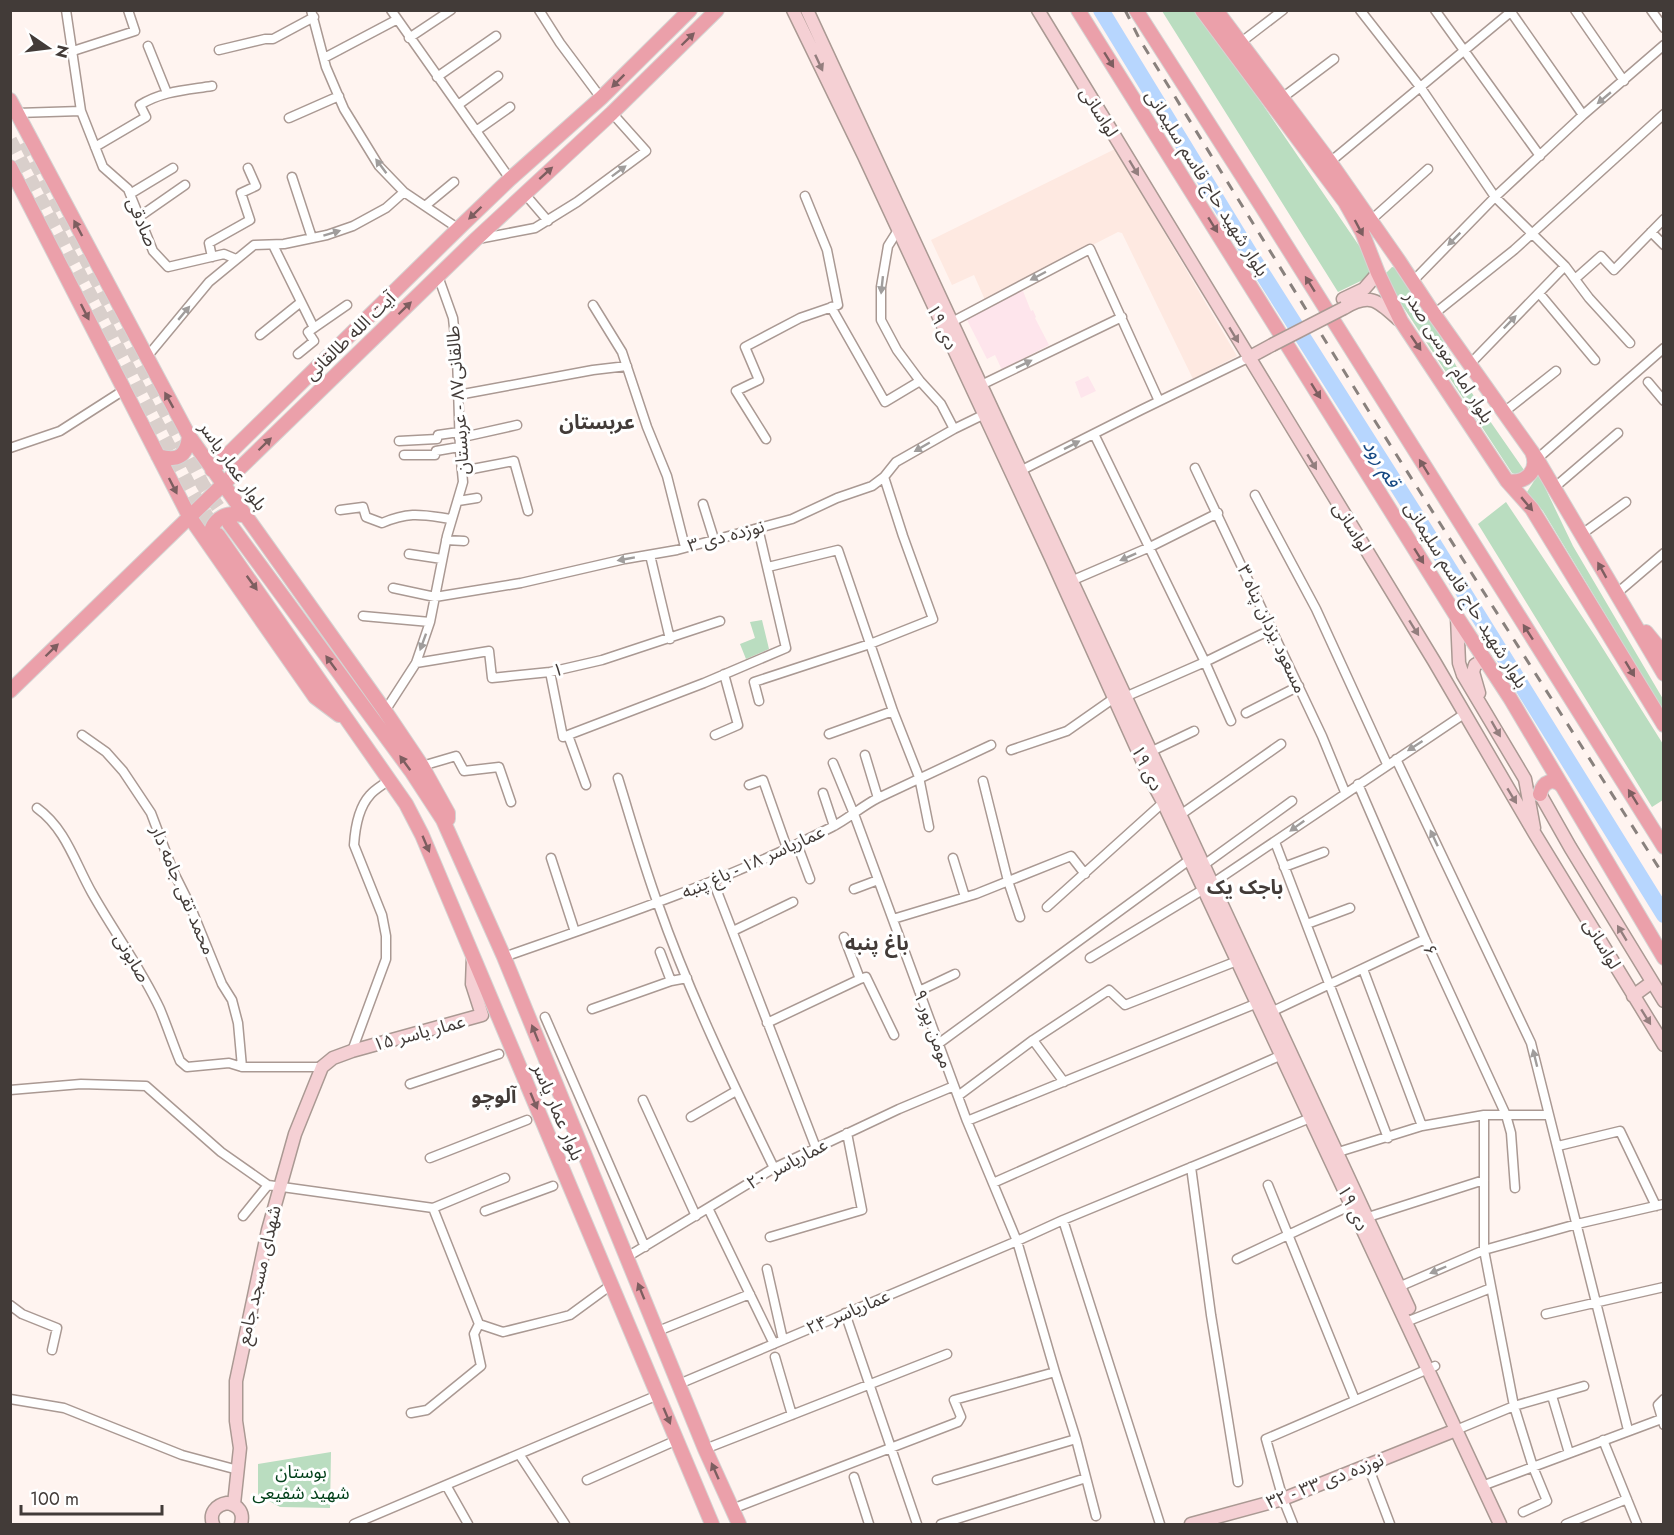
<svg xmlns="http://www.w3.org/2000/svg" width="1674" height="1535" viewBox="0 0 1674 1535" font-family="Jost,'Noto Sans Arabic',sans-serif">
<rect width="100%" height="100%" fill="#fff4f0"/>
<path fill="#fee9e1" d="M 1115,149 L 1237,356 L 1193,379 L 1122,233 L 1118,232 L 985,300 L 974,275 L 952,285 L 931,240 Z"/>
<path fill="#fee5ec" d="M 1019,290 L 1023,291 L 1031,311 L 1033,310 L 1036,317 L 1035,318 L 1049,345 L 1002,370 L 995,355 L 987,359 L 967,320 L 969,315 Z
M 1088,376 L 1096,391 L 1081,398 L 1075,382 Z"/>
<path fill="#baddc0" d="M 1162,11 L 1195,11 L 1250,86 L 1364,253 L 1371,276 L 1338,292 Z
M 1392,267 L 1397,268 L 1432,320 L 1461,375 L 1483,411 L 1524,470 L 1522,473 L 1518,475 L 1512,473 L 1398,299 L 1386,273 Z
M 1537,471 L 1573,546 L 1663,699 L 1663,710 L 1543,511 L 1527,492 L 1536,478 Z
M 1506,502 L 1595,636 L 1663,744 L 1663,800 L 1652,807 L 1478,524 Z
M 762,620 L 769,649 L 746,659 L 740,644 L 755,638 L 750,622 Z
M 331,1452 L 330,1508 L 280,1507 L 258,1495 L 258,1464 Z"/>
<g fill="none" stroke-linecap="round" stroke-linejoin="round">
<path stroke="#b7d6fe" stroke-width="16" d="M 1101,10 L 1250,254 L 1422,525 L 1664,915"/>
<path stroke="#d9cfcb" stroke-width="14" stroke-dasharray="14 7" stroke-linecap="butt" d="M 10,140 L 193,493 L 217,534
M 25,142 L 203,485 L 229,523"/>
<defs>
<path id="street" d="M 66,10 L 81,111 L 103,167 L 128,189 L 153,251 L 168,267 L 224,254 L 236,259
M 311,10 L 326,67 L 344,109 L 379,166 L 404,192 L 459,229
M 391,10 L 510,179
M 539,10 L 560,43 L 601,98
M 1360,10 L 1421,88 L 1495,197 L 1565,266 L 1589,298 L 1630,343
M 1435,10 L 1540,156
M 1575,10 L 1624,81
M 1651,10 L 1664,28
M 1511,12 L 1583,115
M 409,38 L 451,10
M 1240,43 L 1283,10
M 148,46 L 167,93
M 219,50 L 265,39 L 273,39 L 314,17
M 73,51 L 135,31 L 128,10
M 324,58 L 396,20
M 437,77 L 496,36
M 1282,98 L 1334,59
M 458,105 L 498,76
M 17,113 L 81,111
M 289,118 L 339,96
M 476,131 L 510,107
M 95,147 L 146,117 L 140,105 C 162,91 187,90 212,86
M 1330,162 L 1513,10
M 292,177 L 312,238
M 524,193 L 548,221
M 130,194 L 173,168
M 425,206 L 454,182
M 139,217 L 185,185
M 1371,220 L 1428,169
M 900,227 L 888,246 L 881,287 L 881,320 L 897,350 L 920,381 L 941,404 L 954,429
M 1651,232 L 1664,245
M 478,239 L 535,228 L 577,202 L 646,151 L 612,113
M 273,245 L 314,328
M 212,257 L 209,243 L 250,220 L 241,193 L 256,186 L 248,168
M 1575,279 L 1601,256 L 1614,270 L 1664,219
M 1413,281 L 1495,197 L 1583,115 L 1664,45
M 1539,293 L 1595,360
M 593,305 L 622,352 L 647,427 L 667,476 L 685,547
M 831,307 L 885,402 L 920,381
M 1434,314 L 1514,250 L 1664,114
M 948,324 L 1090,249 L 1159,401
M 260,335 L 301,302
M 298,354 L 314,341 L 308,332 L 347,305
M 146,358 L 209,282 L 254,245 L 284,244 L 327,235 L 353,226 L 386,208 L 404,192
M 1470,364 L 1565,266
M 1648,382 L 1664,401
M 977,387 L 1122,317
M 458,395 L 593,370 L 627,366
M 1504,412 L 1556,371
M 1094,434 L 1205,662 L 1231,721
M 459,438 L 517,425
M 766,439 L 736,391 L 759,380 L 745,347 L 800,318 L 838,305 L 827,250 L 805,196
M 399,441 L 437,439 L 438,435 L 459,432
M 10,448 L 60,431 L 124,390
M 404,455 L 435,455 L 436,451 L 459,447
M 1537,459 L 1664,348
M 1195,468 L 1322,736 L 1345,792
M 462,471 L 514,461 L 528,511
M 1020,471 L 1141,410 L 1248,358
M 1555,487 L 1618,433
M 1255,495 L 1316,609 L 1387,764
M 458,501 L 477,498
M 703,504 L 714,539
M 340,510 L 363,507 L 366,517 L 382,523 C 411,511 422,515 452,519
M 1582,534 L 1626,502
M 446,540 L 464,541
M 409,554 L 442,559
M 650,555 L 670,639
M 768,567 L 838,550 L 893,711 L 919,777 L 929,827
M 1071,581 L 1150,547 L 1218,513
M 393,588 L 435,597 L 521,583 L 625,559 L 677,550 L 792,519 L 837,498 L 872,486 L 884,477 L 896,462 L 954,429 L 989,412
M 1616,594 L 1664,553
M 363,616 L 430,622
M 416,663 L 489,651 L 492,678 L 550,672 L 602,660 L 720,621
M 550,672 L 563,737 L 704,683 L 786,648 L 758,528
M 1125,697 L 1205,662 L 1272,629
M 759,701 L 754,682 L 870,644 L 933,619 L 903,536 L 884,477
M 385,711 L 416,663 L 430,622 L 447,536 L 463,482 L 460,450 L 457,356 L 453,318 L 438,276
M 1246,713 L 1299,686
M 829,734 L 893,711
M 82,735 L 106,752 L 123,771 L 151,813 L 173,871 L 189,903 L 222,984 L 232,1000 L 238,1023 L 242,1067
M 568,735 L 586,785
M 715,735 L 738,725 L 724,674
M 1011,750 L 1067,731 L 1117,696
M 1150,752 L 1194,731
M 865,755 L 878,798
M 1396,759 L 1531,1043 L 1628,1430
M 833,763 L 854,814 L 967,1121 L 1017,1241 L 1055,1372 L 1076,1439 L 1096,1516
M 422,766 L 456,756 L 464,771 L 499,767 L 511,802
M 618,778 C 631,820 643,863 658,904 C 690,995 732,1082 774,1168
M 983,781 L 1008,881 L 1020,917
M 1358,784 L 1425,939 L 1506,1115 L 1511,1133 L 1515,1188
M 749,785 L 763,780 L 787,848
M 823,793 L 834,826
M 37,808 C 66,829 75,863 92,893 C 114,932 141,968 160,1009 C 167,1026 173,1044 180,1061 L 187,1067 L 229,1063 L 242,1067 L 322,1067
M 1176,818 L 1281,744
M 1275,842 L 1388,1138
M 797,844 L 810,879
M 551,858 L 575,932
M 953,858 L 965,897
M 1201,867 L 1292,801
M 1284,867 L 1324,852
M 713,881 L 816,1148
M 854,889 L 878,880
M 1047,907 L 1167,799
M 893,919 L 976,894 L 1071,856 L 1085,874
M 1307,924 L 1350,908
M 733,931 L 793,902
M 844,937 L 860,979 L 866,977 L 894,1035
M 660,952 L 671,981
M 504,957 C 615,918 726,881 832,827 C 848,819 862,806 878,798 L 991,745
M 1090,958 L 1204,889 L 1464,714
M 1363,969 L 1422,1126
M 919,991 L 955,974
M 592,1009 L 671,981 L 687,978
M 1269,1013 L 1425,939
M 545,1017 L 645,1247
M 767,1023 L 860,979
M 1033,1040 L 1064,1082
M 938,1044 L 1192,858
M 352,1051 L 386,959 L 386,936 L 382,915 L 354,845 C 355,829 359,807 370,795 C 375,789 383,785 389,780
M 410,1084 L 499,1054
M 10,1090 L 81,1084 L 146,1086 L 221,1152 L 268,1185 L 433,1208 L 505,1178
M 958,1096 L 1033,1040 L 1109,990 L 1125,1005 L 1237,961
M 643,1100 L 696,1216
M 1484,1115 L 1484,1250 L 1514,1406 L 1533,1467 L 1547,1501 L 1523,1512
M 691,1117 L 736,1091
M 967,1121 L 1260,1002
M 1558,1146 L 1620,1131 L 1656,1206
M 1332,1154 L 1422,1126 L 1484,1115 L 1549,1115
M 430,1158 L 527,1120
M 1191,1167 L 1211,1315 L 1238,1482
M 993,1183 L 1284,1054
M 1268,1185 L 1355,1400
M 433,1208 L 479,1324
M 708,1208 L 774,1344
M 485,1211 L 553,1186
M 243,1216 L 268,1185
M 1362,1219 L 1484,1180
M 1063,1220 L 1160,1524
M 770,1237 L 862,1210 L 847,1133
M 627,1257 L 774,1168 L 899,1109 L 954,1086
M 1237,1259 L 1356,1203
M 767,1269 L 783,1340
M 1394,1289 L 1484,1250 L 1577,1224 L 1664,1204
M 10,1305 L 22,1314 L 57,1328 L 52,1350
M 845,1313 L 917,1524
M 1546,1314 L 1664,1287
M 1406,1322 L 1491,1288
M 479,1324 L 503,1332 L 559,1318 L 570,1315 L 611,1285
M 658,1331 L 750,1294
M 775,1357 L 792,1415
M 679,1384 L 1017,1241 L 1063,1220 L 1315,1116
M 1552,1396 L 1569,1453
M 10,1399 L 64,1408 L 182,1455 L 238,1470
M 1664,1399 L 1658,1405 L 1664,1425
M 411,1413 L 427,1410 L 481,1366 L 474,1334 L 479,1324
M 1456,1430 L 1514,1406 L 1584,1386
M 1603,1440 L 1637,1524
M 705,1449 L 947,1354
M 519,1454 L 565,1524
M 1368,1466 L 1390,1524
M 854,1477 L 869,1524
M 587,1480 L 677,1440
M 937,1480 L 1076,1439
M 446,1485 L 468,1524
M 1482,1486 L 1664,1418
M 732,1509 L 958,1422 L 961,1417 L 954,1400 L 1055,1372
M 354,1524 L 658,1395
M 941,1524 L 1086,1478
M 1293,1524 L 1283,1499 L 1266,1439 L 1435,1366
M 1566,1524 L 1627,1499"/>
<path id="secondary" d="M 793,10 L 864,156 L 1051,558 L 1151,780 L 1163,802 L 1500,1524
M 807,10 L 1409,1308
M 1038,10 L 1434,661 L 1535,834 L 1664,1045
M 1343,299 L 1364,289 L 1378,273
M 1344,308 C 1371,292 1378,301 1399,320
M 1248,358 L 1272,345
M 1457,617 L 1459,663 L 1463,675 L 1525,779 L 1534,828
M 1479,693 L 1473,672 L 1475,665 L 1485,659
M 1540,794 L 1570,847 L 1664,1001
M 1633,996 L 1652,982
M 234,1504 L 240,1448 L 236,1421 L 236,1381 L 268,1230 L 295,1134 L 322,1067 L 333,1058 L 352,1051 L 482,1015 L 472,984 L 473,957
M 213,1524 C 209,1513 216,1505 227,1503 C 239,1505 244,1513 241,1524
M 1191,1524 L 1283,1499 L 1456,1430"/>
<path id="primary" d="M 1078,10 L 1457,617 L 1510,698 L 1664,958
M 1136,10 L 1262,207 L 1664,847
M 1202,10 L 1345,202 L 1362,232 L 1378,273 L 1401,321 L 1507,481 L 1532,509 L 1664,725
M 1216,10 L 1330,162 L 1399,261 L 1434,314 L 1537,459 L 1664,674
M 10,100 L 189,436 L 385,711 L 422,766 L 448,813 L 448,819
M 10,167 L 189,516 L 315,697 L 339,715
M 158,456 C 178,462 187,456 189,436
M 212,470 L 461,226 L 510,179 L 601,98 L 690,10
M 1507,481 C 1525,484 1540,471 1532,452
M 229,523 L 411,771 L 443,820 L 504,957 L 705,1449 L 739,1524
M 218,535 L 406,804 L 422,835 L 712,1524
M 210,545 C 208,521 224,509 246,516
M 1646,632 L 1664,654
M 10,691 L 475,240 L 612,113 L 717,10
M 1540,794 C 1543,781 1554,777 1563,787"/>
</defs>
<use href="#street" stroke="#aa9993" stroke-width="11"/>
<use href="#secondary" stroke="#aa9993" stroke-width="15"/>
<use href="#primary" stroke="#d5d4d3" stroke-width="16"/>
<use href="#street" stroke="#fff" stroke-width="8"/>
<use href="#secondary" stroke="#f5d0d4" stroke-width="12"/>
<use href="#primary" stroke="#eba0aa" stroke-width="14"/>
<path stroke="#89817d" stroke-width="3" stroke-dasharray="10 10" stroke-linecap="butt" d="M 1125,10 L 1140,40 L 1368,410 L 1664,876"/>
<defs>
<path id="secondary-bridge" d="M 1272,345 L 1344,308"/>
</defs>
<use href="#secondary-bridge" stroke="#aa9993" stroke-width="15" stroke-linecap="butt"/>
<use href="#secondary-bridge" stroke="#f5d0d4" stroke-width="12"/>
</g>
<defs><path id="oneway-solid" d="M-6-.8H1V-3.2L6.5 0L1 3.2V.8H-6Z" transform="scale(1.5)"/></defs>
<g fill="#7d5e60">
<use href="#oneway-solid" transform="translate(688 39) rotate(-44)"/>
<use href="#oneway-solid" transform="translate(1109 60) rotate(58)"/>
<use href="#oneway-solid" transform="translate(618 81) rotate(135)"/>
<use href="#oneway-solid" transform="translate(546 173) rotate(-42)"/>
<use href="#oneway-solid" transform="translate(475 213) rotate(136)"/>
<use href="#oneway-solid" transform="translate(1213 225) rotate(58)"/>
<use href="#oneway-solid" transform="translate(78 228) rotate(-118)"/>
<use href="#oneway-solid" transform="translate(1359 228) rotate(62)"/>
<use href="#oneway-solid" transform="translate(1310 284) rotate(-122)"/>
<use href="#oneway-solid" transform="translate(405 308) rotate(-44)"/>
<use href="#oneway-solid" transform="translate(85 312) rotate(63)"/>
<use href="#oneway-solid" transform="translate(1416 343) rotate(56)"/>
<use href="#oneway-solid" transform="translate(1316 391) rotate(58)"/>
<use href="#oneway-solid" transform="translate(169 400) rotate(-119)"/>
<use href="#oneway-solid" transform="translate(265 444) rotate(-44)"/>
<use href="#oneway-solid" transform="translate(1424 467) rotate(-122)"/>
<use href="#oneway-solid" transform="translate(173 486) rotate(63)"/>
<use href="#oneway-solid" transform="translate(1527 504) rotate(50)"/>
<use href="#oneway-solid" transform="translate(1419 556) rotate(58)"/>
<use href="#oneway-solid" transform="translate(1602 570) rotate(-119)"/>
<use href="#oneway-solid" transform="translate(252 583) rotate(54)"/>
<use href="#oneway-solid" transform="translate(1528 632) rotate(-123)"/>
<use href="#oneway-solid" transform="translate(52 650) rotate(-44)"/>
<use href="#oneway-solid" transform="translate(331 663) rotate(-126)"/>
<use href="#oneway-solid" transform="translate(1630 669) rotate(59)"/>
<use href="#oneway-solid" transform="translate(405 763) rotate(-126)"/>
<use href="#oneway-solid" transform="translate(1633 797) rotate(-122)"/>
<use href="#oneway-solid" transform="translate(426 844) rotate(67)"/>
<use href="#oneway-solid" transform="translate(535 1033) rotate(-112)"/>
<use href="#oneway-solid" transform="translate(534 1101) rotate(67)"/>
<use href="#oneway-solid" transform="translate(641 1291) rotate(-112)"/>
<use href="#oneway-solid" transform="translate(667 1416) rotate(67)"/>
<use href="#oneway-solid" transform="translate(715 1471) rotate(-114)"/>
</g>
<g fill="#937e7e">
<use href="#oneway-solid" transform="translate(819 63) rotate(65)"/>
<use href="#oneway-solid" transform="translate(1134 168) rotate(59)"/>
<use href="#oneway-solid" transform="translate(1234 335) rotate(59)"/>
<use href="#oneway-solid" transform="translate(1312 462) rotate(59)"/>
<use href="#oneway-solid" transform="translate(1414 628) rotate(58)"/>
<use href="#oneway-solid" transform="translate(1496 729) rotate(60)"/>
<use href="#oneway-solid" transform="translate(1512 796) rotate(59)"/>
<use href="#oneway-solid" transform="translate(1622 933) rotate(-121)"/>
<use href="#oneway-solid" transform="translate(1646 1017) rotate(58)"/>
</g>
<g fill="#a09d9c">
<use href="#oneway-solid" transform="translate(1604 98) rotate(140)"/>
<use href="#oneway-solid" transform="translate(381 166) rotate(-127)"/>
<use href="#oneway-solid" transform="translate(619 171) rotate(-37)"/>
<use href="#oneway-solid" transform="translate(332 233) rotate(-17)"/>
<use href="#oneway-solid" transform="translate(1454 239) rotate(135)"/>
<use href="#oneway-solid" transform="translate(1038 276) rotate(152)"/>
<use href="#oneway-solid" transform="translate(882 285) rotate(96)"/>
<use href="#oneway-solid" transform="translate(184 313) rotate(-50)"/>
<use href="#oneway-solid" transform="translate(1510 322) rotate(-46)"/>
<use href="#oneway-solid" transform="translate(1024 364) rotate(-26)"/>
<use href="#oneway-solid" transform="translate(1072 445) rotate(-27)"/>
<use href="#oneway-solid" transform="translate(922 447) rotate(150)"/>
<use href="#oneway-solid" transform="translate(1128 557) rotate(156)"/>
<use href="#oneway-solid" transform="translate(626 559) rotate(170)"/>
<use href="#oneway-solid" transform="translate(423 642) rotate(110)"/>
<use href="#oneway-solid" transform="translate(1415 746) rotate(147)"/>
<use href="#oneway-solid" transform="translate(1297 826) rotate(144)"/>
<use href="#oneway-solid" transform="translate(1434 838) rotate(-115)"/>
<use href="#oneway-solid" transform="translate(1535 1058) rotate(-104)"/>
<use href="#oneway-solid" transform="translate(1438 1270) rotate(157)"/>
</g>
<g text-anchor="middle" stroke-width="6" stroke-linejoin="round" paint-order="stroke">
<g font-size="18" fill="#423b38" stroke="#fff">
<text transform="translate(1099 112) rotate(58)" y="6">لواسانی</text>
<text transform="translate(1207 183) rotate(58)" y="6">بلوار شهید حاج قاسم سلیمانی</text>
<text transform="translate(142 222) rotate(67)" y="6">صادقی</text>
<text transform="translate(942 327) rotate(65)" y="6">۱۹ دی</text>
<text transform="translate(350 336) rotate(-44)" y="6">آیت الله طالقانی</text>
<text transform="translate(1449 357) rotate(58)" y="6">بلوار امام موسی صدر</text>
<text transform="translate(458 400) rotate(-94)" y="6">طالقانی۸۷ - عربستان</text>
<text transform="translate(233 466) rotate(55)" y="6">بلوار عمار یاسر</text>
<text transform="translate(1352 527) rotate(58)" y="6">لواسانی</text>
<text transform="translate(726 536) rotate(-15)" y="6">نوزده دی ۳</text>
<text transform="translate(1466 595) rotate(58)" y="6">بلوار شهید حاج قاسم سلیمانی</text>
<text transform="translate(1272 629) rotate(65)" y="6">۳ مسعود یزدان پناه</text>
<text transform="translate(558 670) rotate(-11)" y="6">۱</text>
<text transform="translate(1147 768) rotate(64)" y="6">۱۹ دی</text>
<text transform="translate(753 862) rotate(-24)" y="6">عماریاسر ۱۸ - باغ پنبه</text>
<text transform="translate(183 890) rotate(67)" y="6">محمد تقی جامه دار</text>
<text transform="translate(1602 944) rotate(59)" y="6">لواسانی</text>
<text transform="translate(1430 950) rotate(65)" y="6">۶</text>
<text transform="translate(132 958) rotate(60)" y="6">صابونی</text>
<text transform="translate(933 1029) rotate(70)" y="6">مومن پور ۹</text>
<text transform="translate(419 1033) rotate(-15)" y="6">عمار یاسر ۱۵</text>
<text transform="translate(558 1112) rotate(67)" y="6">بلوار عمار یاسر</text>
<text transform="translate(787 1164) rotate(-28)" y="6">عماریاسر ۲۰</text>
<text transform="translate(1353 1208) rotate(65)" y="6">۱۹ دی</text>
<text transform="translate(259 1275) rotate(-77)" y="6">شهدای مسجد جامع</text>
<text transform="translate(848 1312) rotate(-23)" y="6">عماریاسر ۲۴</text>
<text transform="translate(1325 1481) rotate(-21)" y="6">۳۲ - نوزده دی ۳۳</text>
</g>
<g font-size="18" fill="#003f18" stroke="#fff">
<text x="301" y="1478">بوستان<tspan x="301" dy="21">شهید شفیعی</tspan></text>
</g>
<g font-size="20" font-weight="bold" fill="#423b38" stroke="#fff">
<text x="597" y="429">عربستان</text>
<text x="1245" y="894">باجک یک</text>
<text x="877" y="950">باغ پنبه</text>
<text x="494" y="1103">آلوچو</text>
</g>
<g font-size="20" font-style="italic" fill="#184a84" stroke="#fff">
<text transform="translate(1382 463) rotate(58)" y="7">قم رود</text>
</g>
</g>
<rect width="1674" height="1535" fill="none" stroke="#423b38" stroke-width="24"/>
<g transform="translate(48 48) rotate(104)" stroke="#ffffff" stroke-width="4.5" paint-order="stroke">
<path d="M0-4.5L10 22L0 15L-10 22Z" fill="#423b38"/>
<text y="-9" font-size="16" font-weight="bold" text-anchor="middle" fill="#423b38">N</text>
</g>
<path d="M21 1505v9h141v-9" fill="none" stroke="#423b38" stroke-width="3"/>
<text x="30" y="1505" font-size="18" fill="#423b38" stroke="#ffffff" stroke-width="4.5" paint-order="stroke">100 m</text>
</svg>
